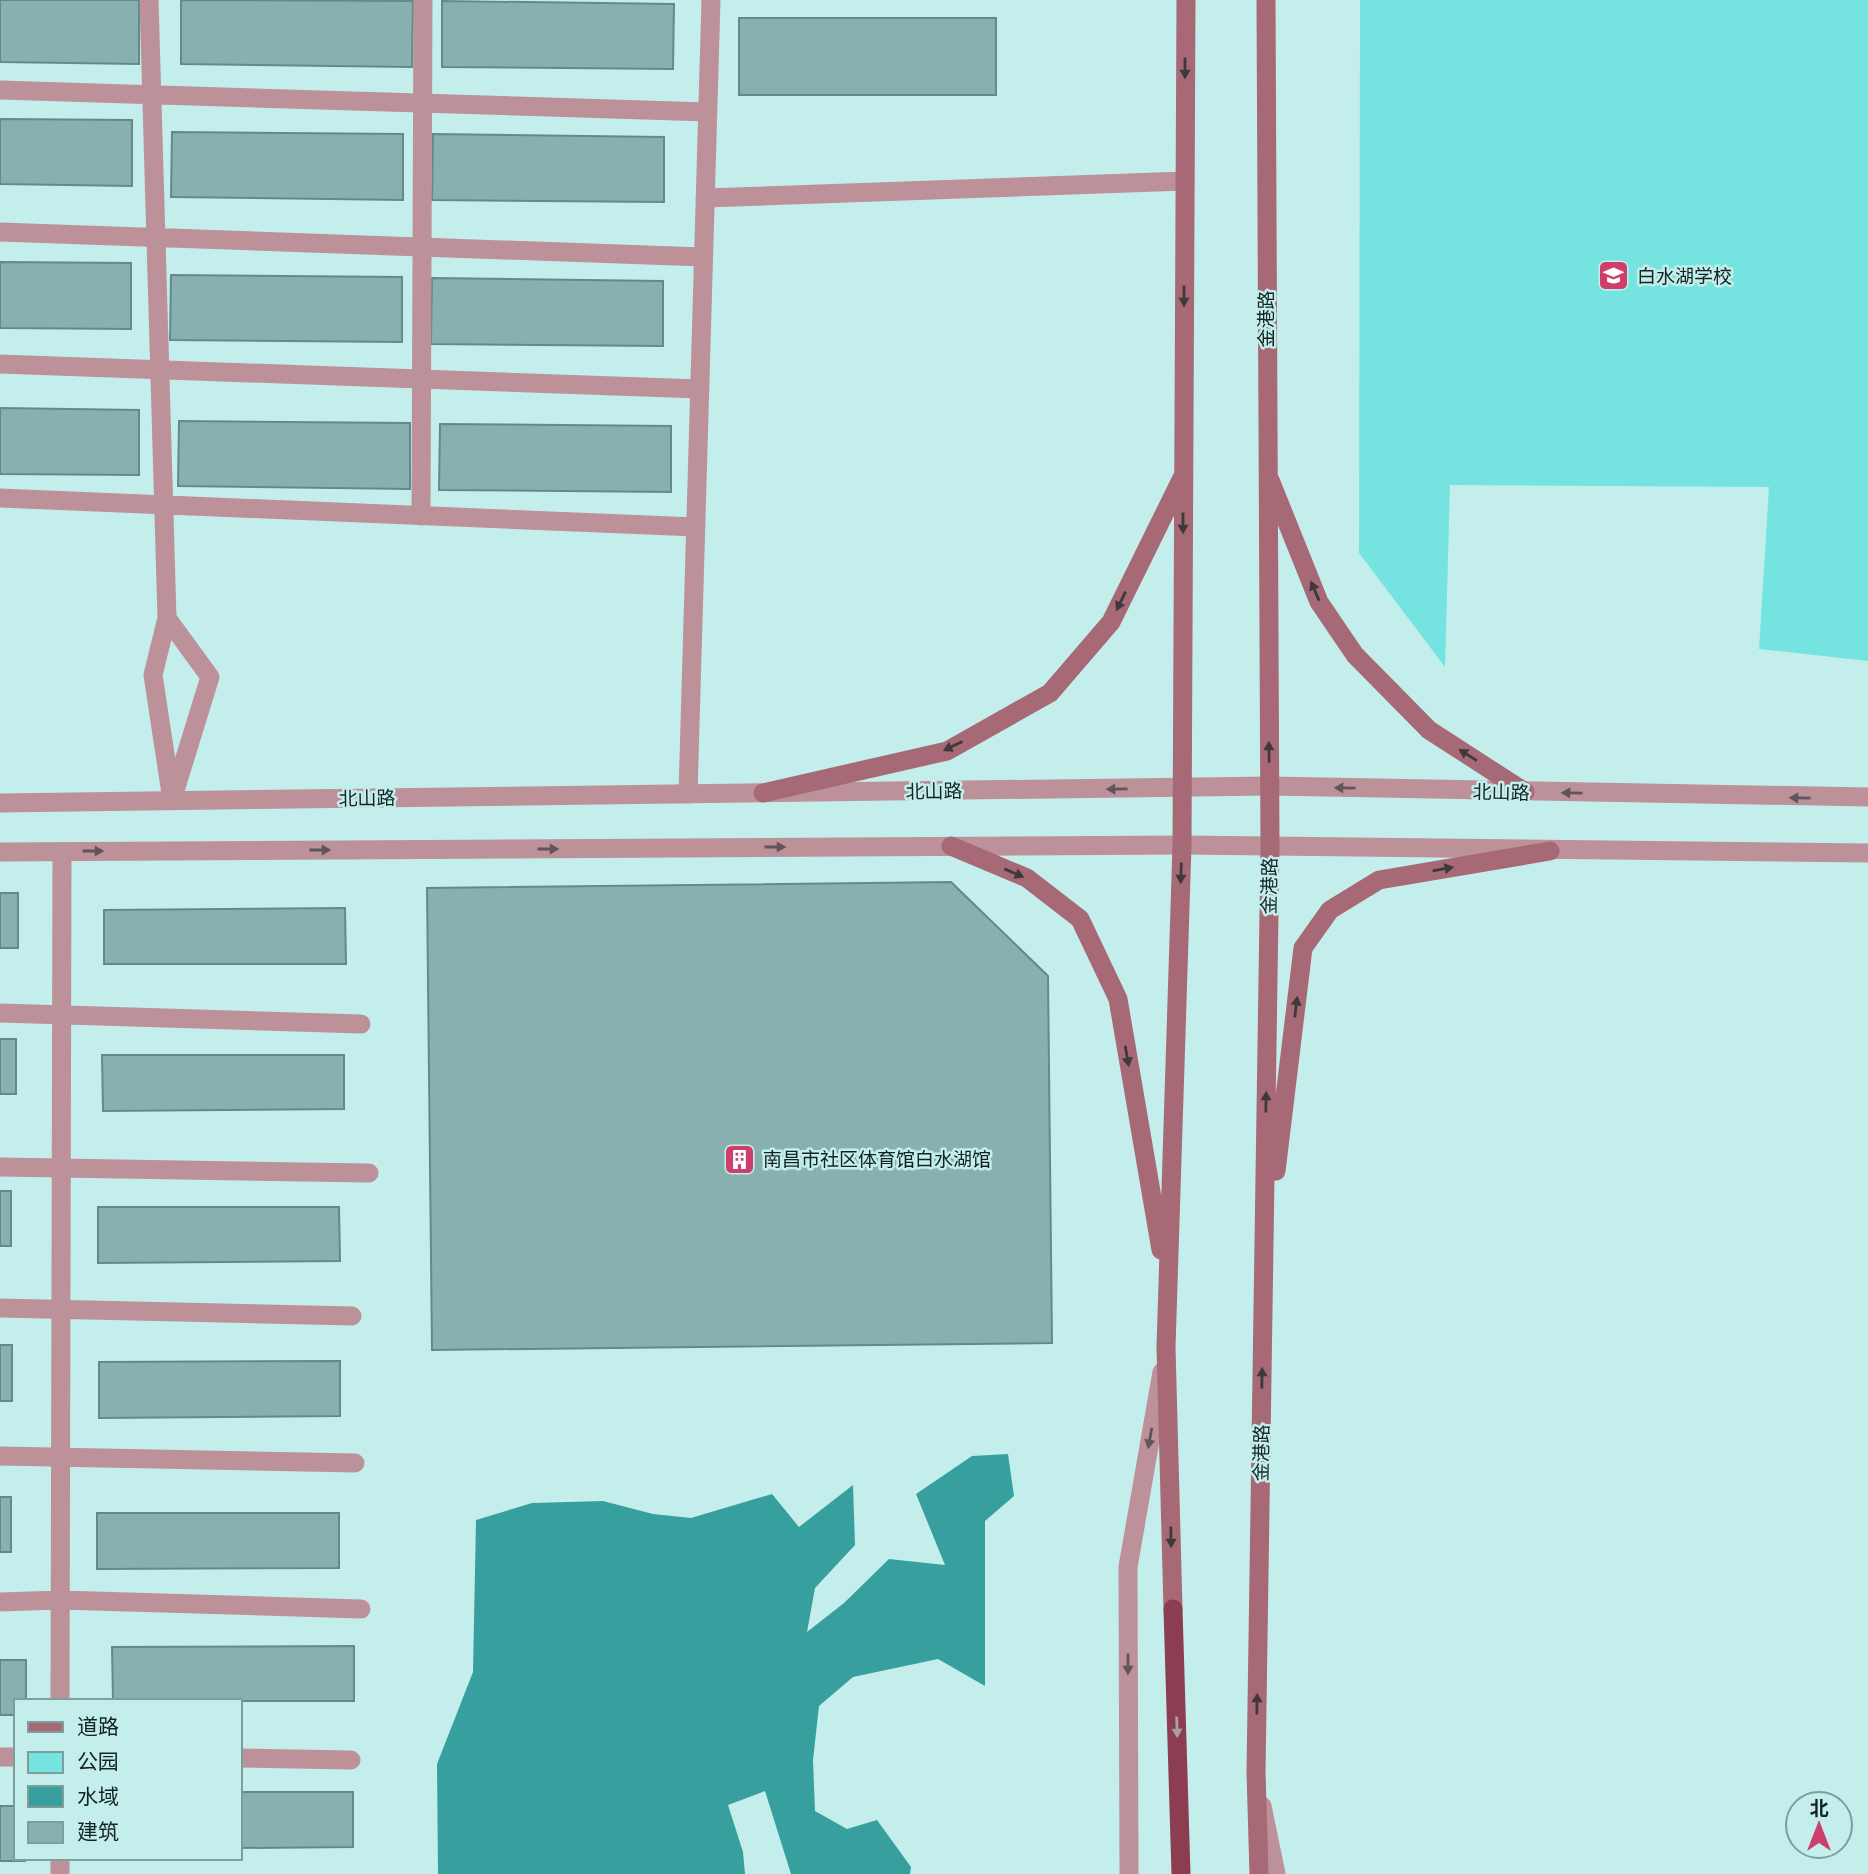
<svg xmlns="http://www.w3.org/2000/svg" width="1868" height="1874" viewBox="0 0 1868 1874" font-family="'Titillium Web','Noto Sans SC',sans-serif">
<rect width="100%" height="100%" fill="#c4eeec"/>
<path fill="#75e4e1" d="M 1360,0 L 1868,0 L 1868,661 L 1759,649 L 1769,487 L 1450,485 L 1445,667 L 1359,553 Z"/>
<path fill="#37a09e" d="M 1008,1454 L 1014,1496 L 985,1521 L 985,1686 L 938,1659 L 853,1677 L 819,1706 L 813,1760 L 815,1811 L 847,1829 L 877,1820 L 911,1867 L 910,1874 L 791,1874 L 765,1791 L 728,1805 L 743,1852 L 745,1874 L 438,1874 L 437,1764 L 473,1672 L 476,1520 L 532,1503 L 603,1501 L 653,1514 L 691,1518 L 772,1494 L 799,1527 L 853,1485 L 855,1545 L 815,1588 L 807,1632 L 844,1603 L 889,1559 L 945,1565 L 916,1494 L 972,1456 Z"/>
<path fill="#88b0af" stroke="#638a88" stroke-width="2" d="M 0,0 L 139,0 L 139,64 L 0,62 Z
M 181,0 L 413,1 L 412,67 L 181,64 Z
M 442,1 L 674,4 L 673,69 L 442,67 Z
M 739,18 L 996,18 L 996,95 L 739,95 Z
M 0,119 L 132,120 L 132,186 L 0,184 Z
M 172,132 L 403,134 L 403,200 L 171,197 Z
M 433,134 L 664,137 L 664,202 L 432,200 Z
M 0,262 L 131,263 L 131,329 L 0,328 Z
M 171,275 L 402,277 L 402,342 L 170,340 Z
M 432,278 L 663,281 L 663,346 L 431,344 Z
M 0,408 L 139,410 L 139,475 L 0,474 Z
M 179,421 L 410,423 L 410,489 L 178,486 Z
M 440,424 L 671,426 L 671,492 L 439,490 Z
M 951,882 L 1048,976 L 1052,1343 L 432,1350 L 427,888 Z
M 0,893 L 18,893 L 18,948 L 0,948 Z
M 345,908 L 346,964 L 104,964 L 104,910 Z
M 0,1039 L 16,1039 L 16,1094 L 0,1094 Z
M 102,1055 L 344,1055 L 344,1109 L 103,1111 Z
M 0,1191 L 11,1191 L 11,1246 L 0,1246 Z
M 98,1207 L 339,1207 L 340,1261 L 98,1263 Z
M 0,1345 L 12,1345 L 12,1401 L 0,1401 Z
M 340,1361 L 340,1416 L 99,1418 L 99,1362 Z
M 0,1497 L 11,1497 L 11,1552 L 0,1552 Z
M 97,1513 L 339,1513 L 339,1568 L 97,1569 Z
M 354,1646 L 354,1701 L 113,1701 L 112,1647 Z
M 0,1660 L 26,1660 L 26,1701 L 16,1701 L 16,1715 L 0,1715 Z
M 240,1792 L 353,1792 L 353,1847 L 240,1848 Z
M 0,1806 L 16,1806 L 16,1858 L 25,1858 L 25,1861 L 0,1861 Z"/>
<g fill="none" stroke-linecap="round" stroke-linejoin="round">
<path stroke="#bc9199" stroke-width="19" d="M 149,0 L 167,618
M 0,90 L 708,112
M 705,198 L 1185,181
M 0,232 L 703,257
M 0,364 L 700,389
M 0,498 L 696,527
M 167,618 L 210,677 L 172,800 L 153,675 Z
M 688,794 L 711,0
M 0,1013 L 361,1024
M 0,1167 L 369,1173
M 0,1308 L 352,1316
M 0,1456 L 355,1463
M 0,1602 L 60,1600 L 361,1609
M 60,1701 L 62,852
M 0,1757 L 16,1757
M 240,1758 L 351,1760
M 60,1874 L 60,1858"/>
<path stroke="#bc9199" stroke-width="19" d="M 421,516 L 423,0"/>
<path stroke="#bc9199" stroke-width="19" d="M 0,803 L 1270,786 L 1868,797
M 0,852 L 1182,845 L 1868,853
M 1262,1806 L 1276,1874
M 1129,1874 L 1128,1567 L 1162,1372"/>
<path stroke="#a66975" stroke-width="19" d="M 1270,480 L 1319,602 L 1355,655 L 1429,730 L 1525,792
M 763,793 L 947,751 L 1050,693 L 1111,622 L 1182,478
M 951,846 L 1027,878 L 1080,919 L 1118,999 L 1161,1250
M 1276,1171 L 1303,948 L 1330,910 L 1379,880 L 1550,851
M 1173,1609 L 1166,1347 L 1182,845 L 1186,0
M 1259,1874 L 1256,1772 L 1270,847 L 1266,0"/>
<path stroke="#8c3d51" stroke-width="19" d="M 1173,1609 L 1181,1874"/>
</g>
<defs><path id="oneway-solid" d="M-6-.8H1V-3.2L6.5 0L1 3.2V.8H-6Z" transform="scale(1.75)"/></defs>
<g fill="#40393c">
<use href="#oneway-solid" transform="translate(1185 68) rotate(90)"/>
<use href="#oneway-solid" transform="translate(1184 296) rotate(90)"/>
<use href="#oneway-solid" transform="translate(1183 523) rotate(90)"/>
<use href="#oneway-solid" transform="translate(1315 591) rotate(-113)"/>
<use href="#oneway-solid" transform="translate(1121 601) rotate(116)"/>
<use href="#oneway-solid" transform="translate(953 746) rotate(154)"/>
<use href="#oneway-solid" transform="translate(1269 752) rotate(-91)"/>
<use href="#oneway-solid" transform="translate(1468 755) rotate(-148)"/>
<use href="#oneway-solid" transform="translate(1443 869) rotate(-10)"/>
<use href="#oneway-solid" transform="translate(1014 873) rotate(23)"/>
<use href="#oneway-solid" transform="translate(1181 873) rotate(92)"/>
<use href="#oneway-solid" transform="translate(1296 1007) rotate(-83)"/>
<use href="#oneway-solid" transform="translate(1127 1056) rotate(80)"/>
<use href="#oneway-solid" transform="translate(1266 1102) rotate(-89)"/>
<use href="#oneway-solid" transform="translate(1262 1378) rotate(-89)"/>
<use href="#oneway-solid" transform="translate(1171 1537) rotate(89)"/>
<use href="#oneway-solid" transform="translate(1257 1704) rotate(-89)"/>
</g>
<g fill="#605558">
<use href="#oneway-solid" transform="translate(1345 788) rotate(-179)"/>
<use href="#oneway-solid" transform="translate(1117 789) rotate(179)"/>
<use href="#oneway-solid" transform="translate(1572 793) rotate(-179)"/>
<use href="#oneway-solid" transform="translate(1800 798) rotate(-179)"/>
<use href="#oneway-solid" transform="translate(775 847)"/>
<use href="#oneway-solid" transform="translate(548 849)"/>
<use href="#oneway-solid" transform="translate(320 850)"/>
<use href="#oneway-solid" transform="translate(93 851)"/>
<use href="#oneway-solid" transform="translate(1150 1438) rotate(100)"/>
<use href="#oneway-solid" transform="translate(1128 1664) rotate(90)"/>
</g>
<use fill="#ab9ea6" href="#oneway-solid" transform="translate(1177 1727) rotate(88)"/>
<defs>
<symbol id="school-square" viewBox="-11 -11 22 22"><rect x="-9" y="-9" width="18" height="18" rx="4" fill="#cd3f6a" stroke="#c4eeec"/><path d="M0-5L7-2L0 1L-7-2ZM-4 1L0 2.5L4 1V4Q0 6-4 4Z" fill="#fff"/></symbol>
<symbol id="building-square" viewBox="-11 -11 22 22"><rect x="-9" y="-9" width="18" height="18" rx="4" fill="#cd3f6a" stroke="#c4eeec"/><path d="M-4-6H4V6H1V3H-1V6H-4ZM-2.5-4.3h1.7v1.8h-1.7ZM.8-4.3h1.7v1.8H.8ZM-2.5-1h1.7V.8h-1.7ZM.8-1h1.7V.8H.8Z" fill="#fff"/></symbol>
</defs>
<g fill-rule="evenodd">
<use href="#school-square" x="1596" y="258" width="35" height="35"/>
<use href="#building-square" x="722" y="1142" width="35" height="35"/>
</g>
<g text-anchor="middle" stroke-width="5" stroke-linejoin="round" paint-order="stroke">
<g font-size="19" fill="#142423" stroke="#c4eeec" text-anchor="start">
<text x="1637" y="283">白水湖学校</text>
<text x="763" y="1166">南昌市社区体育馆白水湖馆</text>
</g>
<g font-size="19" fill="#142423" stroke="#c4eeec">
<text transform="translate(1266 319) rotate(-90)" y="7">金港路</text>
<text transform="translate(934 791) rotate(-1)" y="7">北山路</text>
<text transform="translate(1501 792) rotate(1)" y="7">北山路</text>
<text transform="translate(367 798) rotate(-1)" y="7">北山路</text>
<text transform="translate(1269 886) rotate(-89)" y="7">金港路</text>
<text transform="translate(1261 1453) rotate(-89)" y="7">金港路</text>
</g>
</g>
<rect x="14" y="1699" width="228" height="161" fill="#c4eeec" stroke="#7e9d9c" stroke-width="2"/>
<rect x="28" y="1722" width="35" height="10" fill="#a66975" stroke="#7e9d9c" stroke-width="2"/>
<text x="77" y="1734" font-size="21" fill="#142423">道路</text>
<rect x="28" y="1752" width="35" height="21" fill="#75e4e1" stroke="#7e9d9c" stroke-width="2"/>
<text x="77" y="1769" font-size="21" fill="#142423">公园</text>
<rect x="28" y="1786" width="35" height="21" fill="#37a09e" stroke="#7e9d9c" stroke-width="2"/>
<text x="77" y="1804" font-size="21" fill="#142423">水域</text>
<rect x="28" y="1822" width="35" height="21" fill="#88b0af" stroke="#7e9d9c" stroke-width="2"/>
<text x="77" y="1839" font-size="21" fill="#142423">建筑</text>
<g transform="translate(1819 1825)"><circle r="33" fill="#c4eeec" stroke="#7e9d9c" stroke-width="2"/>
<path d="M0-5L12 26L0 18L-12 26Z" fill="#cd3f6a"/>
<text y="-10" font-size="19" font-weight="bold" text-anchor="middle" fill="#142423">北</text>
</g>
</svg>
